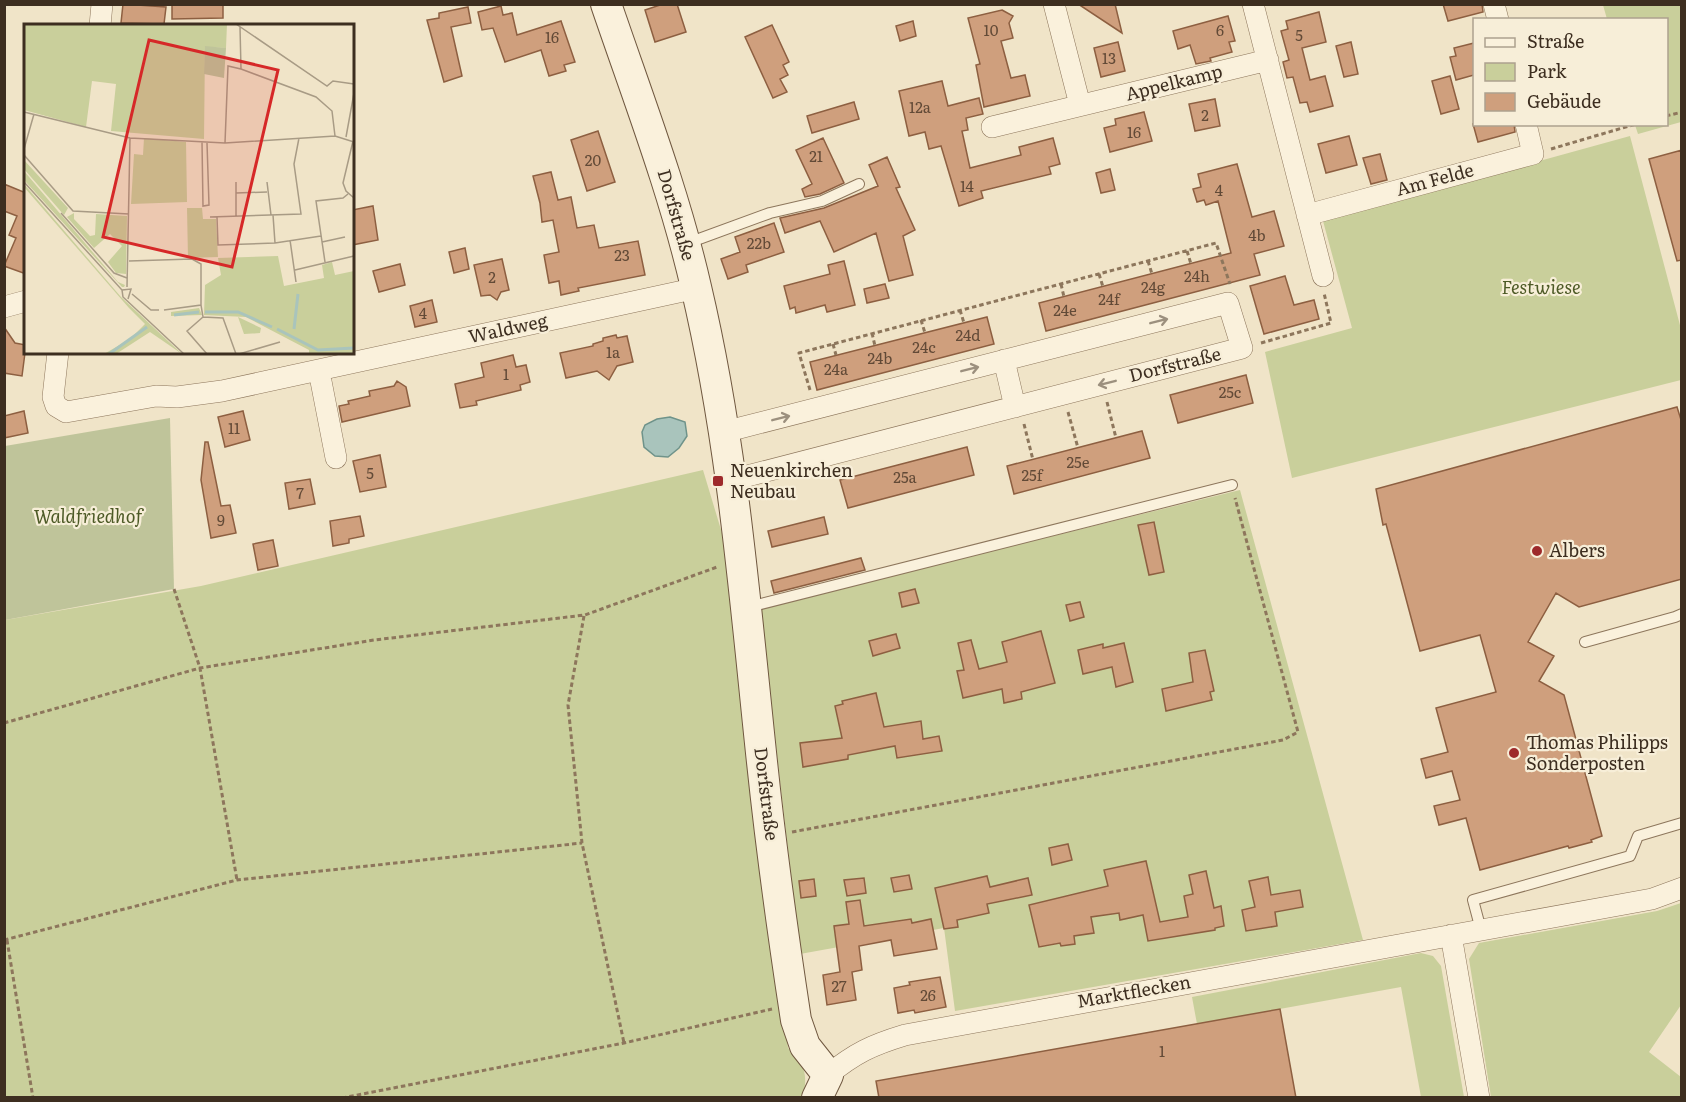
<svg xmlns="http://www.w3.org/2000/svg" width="1686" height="1102" viewBox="0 0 1686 1102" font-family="Literata,serif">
<rect width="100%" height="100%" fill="#f0e4c8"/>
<path fill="#c9cf9b" d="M 1603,5 L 1681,5 L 1681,122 L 1638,134 L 1635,125 L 1666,124 L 1666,20 L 1607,19 Z
M 1630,136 L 1681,329 L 1681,380 L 1292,478 L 1265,352 L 1352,328 L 1323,221 Z
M 703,470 L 734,573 L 788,1048 C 805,1064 808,1074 803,1097 L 5,1098 L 5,620 L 201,586 Z
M 1240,490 L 1363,940 L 955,1011 L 944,928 L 800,954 L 760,608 Z
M 1681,903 L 1681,1005 L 1649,1052 L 1681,1077 L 1681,1097 L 1491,1097 L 1469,959 L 1479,943 L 1657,911 Z
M 1421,953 L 1433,956 L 1441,966 L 1464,1097 L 1421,1097 L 1401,987 L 1197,1024 L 1192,997 Z"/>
<path fill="#bfc49a" d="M 170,418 L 174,589 L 5,620 L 5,446 Z"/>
<path fill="#a9c4bc" stroke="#6f938a" stroke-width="1.5" d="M 670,417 L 685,422 L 687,436 L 679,448 L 668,457 L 655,456 L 644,447 L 642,432 L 645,425 L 657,419 Z"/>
<path fill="#cf9f7d" stroke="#8d5f41" stroke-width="1.5" d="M 123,4 L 166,7 L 164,24 L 121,23 Z
M 172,4 L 223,4 L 223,18 L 172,19 Z
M 663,4 L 677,4 L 686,32 L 655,42 L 645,10 Z
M 1078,4 L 1115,4 L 1122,33 Z
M 1443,4 L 1482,4 L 1483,12 L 1448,21 Z
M 501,6 L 503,15 L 512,13 L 517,35 L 561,21 L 575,62 L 564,65 L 566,71 L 549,76 L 541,50 L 505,62 L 493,28 L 482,30 L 478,12 Z
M 468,7 L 471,23 L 451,27 L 462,76 L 444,82 L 427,20 L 439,18 L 439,13 Z
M 1002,10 L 1013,16 L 1009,23 L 1013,38 L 1001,41 L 1011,78 L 1025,75 L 1030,96 L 984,107 L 976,65 L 980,64 L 968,18 Z
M 1319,12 L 1326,42 L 1302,48 L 1310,80 L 1325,76 L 1333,106 L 1310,112 L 1307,102 L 1300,103 L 1293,77 L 1287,78 L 1283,62 L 1289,60 L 1281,31 L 1288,29 L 1286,21 Z
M 1228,16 L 1235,41 L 1229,42 L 1232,52 L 1210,58 L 1211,61 L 1196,64 L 1190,45 L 1178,49 L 1173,31 Z
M 913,21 L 916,36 L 900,41 L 896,26 Z
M 772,25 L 789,62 L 783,65 L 788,75 L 780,79 L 787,92 L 773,98 L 745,37 Z
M 1118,42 L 1125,71 L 1101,77 L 1094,48 Z
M 1351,42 L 1358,74 L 1344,77 L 1336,46 Z
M 1474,43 L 1474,75 L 1456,80 L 1450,57 L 1456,56 L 1454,48 Z
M 1450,76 L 1459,109 L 1441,114 L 1432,81 Z
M 942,81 L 948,106 L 979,98 L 983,114 L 966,118 L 968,130 L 962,131 L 970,168 L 1021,155 L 1019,147 L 1053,138 L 1060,164 L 1049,167 L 1051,174 L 981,191 L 983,198 L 959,206 L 941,146 L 929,149 L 925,132 L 909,136 L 899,91 Z
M 1215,99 L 1220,126 L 1195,131 L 1189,104 Z
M 854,102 L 859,119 L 812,133 L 807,116 Z
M 1144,112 L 1152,141 L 1110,152 L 1104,128 L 1116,125 L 1115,119 Z
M 1473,124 L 1514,124 L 1515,132 L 1478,142 Z
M 598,131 L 615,182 L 587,191 L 571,140 Z
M 1349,136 L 1357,165 L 1326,173 L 1318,144 Z
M 823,138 L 844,183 L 820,194 L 805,197 L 802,189 L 812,184 L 796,150 Z
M 1682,150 L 1682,260 L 1677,261 L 1649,159 Z
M 1380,154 L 1387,180 L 1371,184 L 1363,158 Z
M 887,157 L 900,187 L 896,188 L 915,230 L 903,236 L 913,275 L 889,281 L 876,233 L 834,252 L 820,221 L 785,233 L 780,218 L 824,208 L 878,186 L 869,165 Z
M 1237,164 L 1252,217 L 1274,211 L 1284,246 L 1254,254 L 1260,275 L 1046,331 L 1039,303 L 1231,253 L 1218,201 L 1206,205 L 1204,200 L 1197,202 L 1193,189 L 1201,187 L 1198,174 Z
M 1110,169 L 1115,190 L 1101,193 L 1096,173 Z
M 551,172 L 558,200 L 571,197 L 577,228 L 594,225 L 599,248 L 638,241 L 645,275 L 578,288 L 579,291 L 561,295 L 559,281 L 549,283 L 544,255 L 559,252 L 553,220 L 542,222 L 540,203 L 533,176 Z
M 4,184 L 26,193 L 26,274 L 4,266 L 16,238 L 9,235 L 17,216 L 4,211 Z
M 373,206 L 378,240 L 352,245 L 352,210 Z
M 774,223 L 784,252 L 746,265 L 748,272 L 728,279 L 721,259 L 740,252 L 735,237 Z
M 465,248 L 469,269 L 454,273 L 449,252 Z
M 502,259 L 509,290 L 501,292 L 497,300 L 490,295 L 481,296 L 474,265 Z
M 844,261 L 855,305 L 827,312 L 825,305 L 796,313 L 795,307 L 790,309 L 784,286 L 830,274 L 828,265 Z
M 400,264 L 405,285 L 379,292 L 373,271 Z
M 1285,276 L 1294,305 L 1314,300 L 1319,319 L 1264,334 L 1250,286 Z
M 885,284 L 889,298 L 867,303 L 864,289 Z
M 432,300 L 437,322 L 415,327 L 410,306 Z
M 987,317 L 994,344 L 817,390 L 810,362 Z
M 4,327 L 15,343 L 26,345 L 22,376 L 4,373 Z
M 616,335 L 617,338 L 627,336 L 633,362 L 617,366 L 609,380 L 597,371 L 566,378 L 560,353 L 593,346 L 593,344 L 603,341 L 603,338 Z
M 513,355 L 516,367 L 526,365 L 530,382 L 520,385 L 521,390 L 476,401 L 477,405 L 460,408 L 455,384 L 484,377 L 481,363 Z
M 1246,375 L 1253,403 L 1178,423 L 1170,395 Z
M 397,381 L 406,387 L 410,406 L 342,422 L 339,406 L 349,404 L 348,401 L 370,396 L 369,391 L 394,386 Z
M 1677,407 L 1682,423 L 1682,579 L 1579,607 L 1556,593 L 1528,642 L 1554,656 L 1539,681 L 1564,695 L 1602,836 L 1591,840 L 1592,842 L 1569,848 L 1568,846 L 1480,870 L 1466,818 L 1439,825 L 1434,806 L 1460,800 L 1452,771 L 1426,778 L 1421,759 L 1448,752 L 1436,708 L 1496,692 L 1480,635 L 1420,651 L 1386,524 L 1383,525 L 1376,489 Z
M 24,411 L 28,433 L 4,438 L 4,416 Z
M 243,411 L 250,440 L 225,447 L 218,417 Z
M 1142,431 L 1150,458 L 1014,494 L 1007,466 Z
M 205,442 L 208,442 L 221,506 L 230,505 L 236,533 L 211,538 L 201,480 Z
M 967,447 L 974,475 L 848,508 L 840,480 Z
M 380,455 L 386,487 L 360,492 L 353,461 Z
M 310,479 L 315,504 L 289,509 L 285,483 Z
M 360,516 L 364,536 L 349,539 L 349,543 L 333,546 L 330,521 Z
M 824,517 L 828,534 L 772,547 L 768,531 Z
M 1154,522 L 1164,572 L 1149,575 L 1138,525 Z
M 273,540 L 278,566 L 258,570 L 253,544 Z
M 861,558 L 865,570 L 774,593 L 771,581 Z
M 915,589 L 919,603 L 902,607 L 899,593 Z
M 1080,602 L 1084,617 L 1070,621 L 1066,605 Z
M 1041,631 L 1055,683 L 1021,692 L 1022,699 L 1004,703 L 1002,689 L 963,698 L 957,671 L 964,670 L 958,643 L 971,640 L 979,669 L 1007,662 L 1002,642 Z
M 896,634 L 900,648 L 873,656 L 869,641 Z
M 1124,643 L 1133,682 L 1116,687 L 1112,667 L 1083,674 L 1078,650 L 1103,644 L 1103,648 Z
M 1205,650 L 1214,691 L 1210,692 L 1212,700 L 1166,711 L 1162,689 L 1193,682 L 1189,653 Z
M 876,693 L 884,727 L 921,721 L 923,739 L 939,736 L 942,751 L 897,758 L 895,746 L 848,755 L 848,759 L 803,767 L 800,743 L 842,738 L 835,706 L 843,704 L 842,701 Z
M 1068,844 L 1072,860 L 1052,865 L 1049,848 Z
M 1146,861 L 1160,922 L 1188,917 L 1184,896 L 1193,894 L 1189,875 L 1206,871 L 1214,908 L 1221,906 L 1224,926 L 1215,928 L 1215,930 L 1148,941 L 1143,915 L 1120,920 L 1119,913 L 1091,917 L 1094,933 L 1074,936 L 1075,944 L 1061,946 L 1060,943 L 1039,947 L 1029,905 L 1108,886 L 1104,870 Z
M 909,875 L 912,889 L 894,892 L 891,878 Z
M 987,876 L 990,887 L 1028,878 L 1032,895 L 987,904 L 989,913 L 957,920 L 958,927 L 944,929 L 935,888 Z
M 1268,877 L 1271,895 L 1300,890 L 1303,907 L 1275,912 L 1277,926 L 1246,931 L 1242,910 L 1255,907 L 1249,881 Z
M 864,878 L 866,893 L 847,896 L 844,880 Z
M 814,879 L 816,896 L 801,898 L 799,881 Z
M 860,900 L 864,926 L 911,919 L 912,923 L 931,919 L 937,949 L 894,956 L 891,940 L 859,946 L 862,970 L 852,972 L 856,1000 L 827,1005 L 823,975 L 840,972 L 834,926 L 849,924 L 846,902 Z
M 940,977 L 946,1007 L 915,1013 L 914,1010 L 898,1013 L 894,988 L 910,985 L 909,982 Z
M 1280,1009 L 1296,1098 L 879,1098 L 876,1081 Z"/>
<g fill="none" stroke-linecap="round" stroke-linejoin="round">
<defs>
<path id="lane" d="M 688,243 L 770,213 L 822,201 L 859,184
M 749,607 L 1232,485
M 1585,642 L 1675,617 L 1682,614
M 1481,930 L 1473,900 L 1630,856 L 1638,836 L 1682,823"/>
<path id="street" d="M 1054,4 L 1080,105
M 1253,4 L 1323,276
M 1494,4 L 1498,20
M 100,26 L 102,4
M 992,127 L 1268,60
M 1307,215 L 1533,154 L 1526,124
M 4,307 L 26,301
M 58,352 L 53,397 L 56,406 L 66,412 L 156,396 L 177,397 L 222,391 L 697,288
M 1004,360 L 1015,407
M 319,371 L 336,458
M 724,432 L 1228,303 L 1242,348 L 732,480
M 1451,935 L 1479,1098
M 828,1075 C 855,1053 872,1045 905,1035 L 1652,899 L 1682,888"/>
<path id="secondary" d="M 606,4 C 638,98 674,191 696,287 C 733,444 745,602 762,762 C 771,848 783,935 796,1020 L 805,1046 L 828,1075 L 817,1098"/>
</defs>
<use href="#lane" stroke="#8d765c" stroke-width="12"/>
<use href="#street" stroke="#8d765c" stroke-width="22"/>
<use href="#secondary" stroke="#6f573f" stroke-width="32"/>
<path stroke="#8d765c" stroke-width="3" stroke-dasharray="4.5 3" stroke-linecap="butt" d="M 1666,116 L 1682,112
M 1551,149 L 1636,124
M 1187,251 L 1191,264
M 1148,261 L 1152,274
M 1099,274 L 1103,287
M 1061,284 L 1064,297
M 960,310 L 964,323
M 921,320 L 925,333
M 872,333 L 875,346
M 1261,343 L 1331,323 L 1324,293
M 833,344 L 836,355
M 810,390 L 799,353 L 1216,243 L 1230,284
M 1107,402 L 1116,438
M 1068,412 L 1078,448
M 1024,424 L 1033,460
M 174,589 L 200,668 L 237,880
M 584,616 L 568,705 L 582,843 L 624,1043
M 4,723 L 200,668 L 374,640 L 585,615 L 717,567
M 792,832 L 1283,740 L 1298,732 L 1235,498
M 4,940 L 237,880 L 582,843
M 7,940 L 33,1098
M 342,1098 L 624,1043 L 772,1009"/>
<use href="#lane" stroke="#faf1dc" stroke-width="10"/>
<use href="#street" stroke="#faf1dc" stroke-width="21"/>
<use href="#secondary" stroke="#faf1dc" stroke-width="30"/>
</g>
<defs><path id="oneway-shaft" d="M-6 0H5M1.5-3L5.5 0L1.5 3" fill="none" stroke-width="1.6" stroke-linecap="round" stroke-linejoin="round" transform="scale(1.5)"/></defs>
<g stroke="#9c907e">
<use href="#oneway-shaft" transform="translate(1159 321) rotate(-14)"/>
<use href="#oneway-shaft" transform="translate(970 369) rotate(-14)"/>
<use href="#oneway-shaft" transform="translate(1107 383) rotate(166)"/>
<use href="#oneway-shaft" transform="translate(781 418) rotate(-14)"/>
</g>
<g fill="#9e2a2b" stroke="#f7eed8" stroke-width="2">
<rect x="712" y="475" width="12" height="12" rx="3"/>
<circle cx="1537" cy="551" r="6"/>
<circle cx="1514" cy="753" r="6"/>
</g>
<g text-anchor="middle" stroke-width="4.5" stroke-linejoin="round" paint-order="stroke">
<g font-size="15" fill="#624a37">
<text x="991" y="36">10</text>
<text x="1220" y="36">6</text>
<text x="1299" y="41">5</text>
<text x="552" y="43">16</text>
<text x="1109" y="64">13</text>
<text x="920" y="113">12a</text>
<text x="1205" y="121">2</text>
<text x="1134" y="138">16</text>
<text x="816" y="162">21</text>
<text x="593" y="166">20</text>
<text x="967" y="192">14</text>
<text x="1219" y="196">4</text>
<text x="1257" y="241">4b</text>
<text x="759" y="249">22b</text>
<text x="622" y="261">23</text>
<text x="1197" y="282">24h</text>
<text x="492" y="283">2</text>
<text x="1153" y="293">24g</text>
<text x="1109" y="305">24f</text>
<text x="1065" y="316">24e</text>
<text x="423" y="319">4</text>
<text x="968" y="341">24d</text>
<text x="924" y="353">24c</text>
<text x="613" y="358">1a</text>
<text x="880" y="364">24b</text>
<text x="836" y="375">24a</text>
<text x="506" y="380">1</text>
<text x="1230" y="398">25c</text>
<text x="234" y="434">11</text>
<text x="1078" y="468">25e</text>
<text x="370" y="479">5</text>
<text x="1032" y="481">25f</text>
<text x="905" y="483">25a</text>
<text x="300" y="499">7</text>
<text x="221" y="526">9</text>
<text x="839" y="992">27</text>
<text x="928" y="1001">26</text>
<text x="1162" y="1057">1</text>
</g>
<g font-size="18" fill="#3d2e20" stroke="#f7eed8">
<text transform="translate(1174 83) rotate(-14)" y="6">Appelkamp</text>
<text transform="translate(1435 180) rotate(-15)" y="6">Am Felde</text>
<text transform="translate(676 215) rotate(74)" y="6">Dorfstraße</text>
<text transform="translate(508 329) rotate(-12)" y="6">Waldweg</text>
<text transform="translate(1175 365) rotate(-14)" y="6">Dorfstraße</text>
<text transform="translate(766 794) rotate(83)" y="6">Dorfstraße</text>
<text transform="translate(1134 992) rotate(-10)" y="6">Marktflecken</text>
</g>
<g font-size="18" font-style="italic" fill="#4d5a26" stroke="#f7eed8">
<text x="1541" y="294">Festwiese</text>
<text x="88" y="523">Waldfriedhof</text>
</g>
<g font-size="18" fill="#3d2e20" stroke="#f7eed8" text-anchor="start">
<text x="730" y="477">Neuenkirchen<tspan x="730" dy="21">Neubau</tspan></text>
<text x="1549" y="557">Albers</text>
<text x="1526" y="749">Thomas Philipps<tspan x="1526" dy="21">Sonderposten</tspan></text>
</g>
</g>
<g transform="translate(24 24)">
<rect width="330" height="330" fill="#f0e4c8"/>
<path d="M 0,0 L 203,0 L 202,24 L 181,23 L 180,115 L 87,107 L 92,60 L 68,57 L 62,103 L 0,86 ZM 120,114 L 162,118 L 163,178 L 107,180 L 110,130 L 119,131 ZM 0,136 L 44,184 L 40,191 L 0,145 ZM 0,147 L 94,258 L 101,261 L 100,263 L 98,263 L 0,156 ZM 0,160 L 97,273 L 158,330 L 126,308 L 92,330 L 80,330 L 106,315 L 121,300 L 105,284 L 0,163 ZM 163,184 L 178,184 L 179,195 L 192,195 L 194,233 L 164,234 ZM 50,189 L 50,195 L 66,212 L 71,211 L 72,190 L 103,192 L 102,250 L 92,249 L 84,238 L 98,222 L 86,210 L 70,224 L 43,193 ZM 254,232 L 260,262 L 300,254 L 298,241 L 308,238 L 311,251 L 330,247 L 330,330 L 285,330 L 285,326 L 222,293 L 180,291 L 181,261 L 197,251 L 194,234 ZM 175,284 L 178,291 L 147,292 L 147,288 ZM 214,293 L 237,304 L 236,309 L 220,310 Z" fill="#c9cf9b"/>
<path d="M 181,22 L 202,24 L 200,54 L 180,50 Z" fill="#bfc49a"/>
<path fill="none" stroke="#a9c4bc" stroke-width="3" d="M 181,288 L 214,288 L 248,303M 150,291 L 175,288M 253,305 L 294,326 L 330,324M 270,305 L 274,270M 85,330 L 123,303"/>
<path fill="none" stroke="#a89b85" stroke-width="1.5" d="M 212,0 L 303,62 L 309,57 L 330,60M 217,45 L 292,73 L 308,87 L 311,112M 0,88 L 106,114 L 201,119 L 311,112 L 330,118M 322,113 L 330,69M 329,117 L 319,159 L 322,167 L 330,174M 178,118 L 179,182 L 185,181 L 183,119M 201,119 L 204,42 L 217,45 L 216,3M 0,125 L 10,90M 0,131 L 49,187 L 105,190M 0,158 L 98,266 L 99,273 L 160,330M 212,158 L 212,192M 243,158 L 247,191M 212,169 L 243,168M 37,189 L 90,249 L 103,254M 249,191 L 251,219M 186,193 L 277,190 L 270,140 L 275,114M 193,193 L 194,221 L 251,219 L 297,212M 266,216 L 272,258M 298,218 L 321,213M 105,237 L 168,235 L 177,240 L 177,281 L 140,286M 301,238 L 292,177 L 319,174 L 324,170M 271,246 L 330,232M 103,263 L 106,114M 98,266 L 107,265 L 104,275M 108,270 L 127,286 L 135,286M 177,281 L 179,293 L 199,294 L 212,330M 179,293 L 163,307 L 183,330M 215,330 L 256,318"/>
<path fill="#d62828" fill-opacity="0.15" stroke="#d62828" stroke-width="3" d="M 125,16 L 254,46 L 208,243 L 79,213 Z"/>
<rect width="330" height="330" fill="none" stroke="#3d2e20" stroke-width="3"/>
</g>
<rect width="1686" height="1102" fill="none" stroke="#3d2e20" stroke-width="12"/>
<rect x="1473" y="18" width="195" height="108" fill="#f7eed8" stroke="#ada18e" stroke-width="1.5"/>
<rect x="1485" y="38" width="30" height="9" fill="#faf1dc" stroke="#ada18e" stroke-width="1.5"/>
<text x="1527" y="48" font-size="18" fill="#3d2e20">Straße</text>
<rect x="1485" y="63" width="30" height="18" fill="#c9cf9b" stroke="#ada18e" stroke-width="1.5"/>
<text x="1527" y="78" font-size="18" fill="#3d2e20">Park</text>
<rect x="1485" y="93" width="30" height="18" fill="#cf9f7d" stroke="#ada18e" stroke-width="1.5"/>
<text x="1527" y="108" font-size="18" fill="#3d2e20">Gebäude</text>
</svg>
